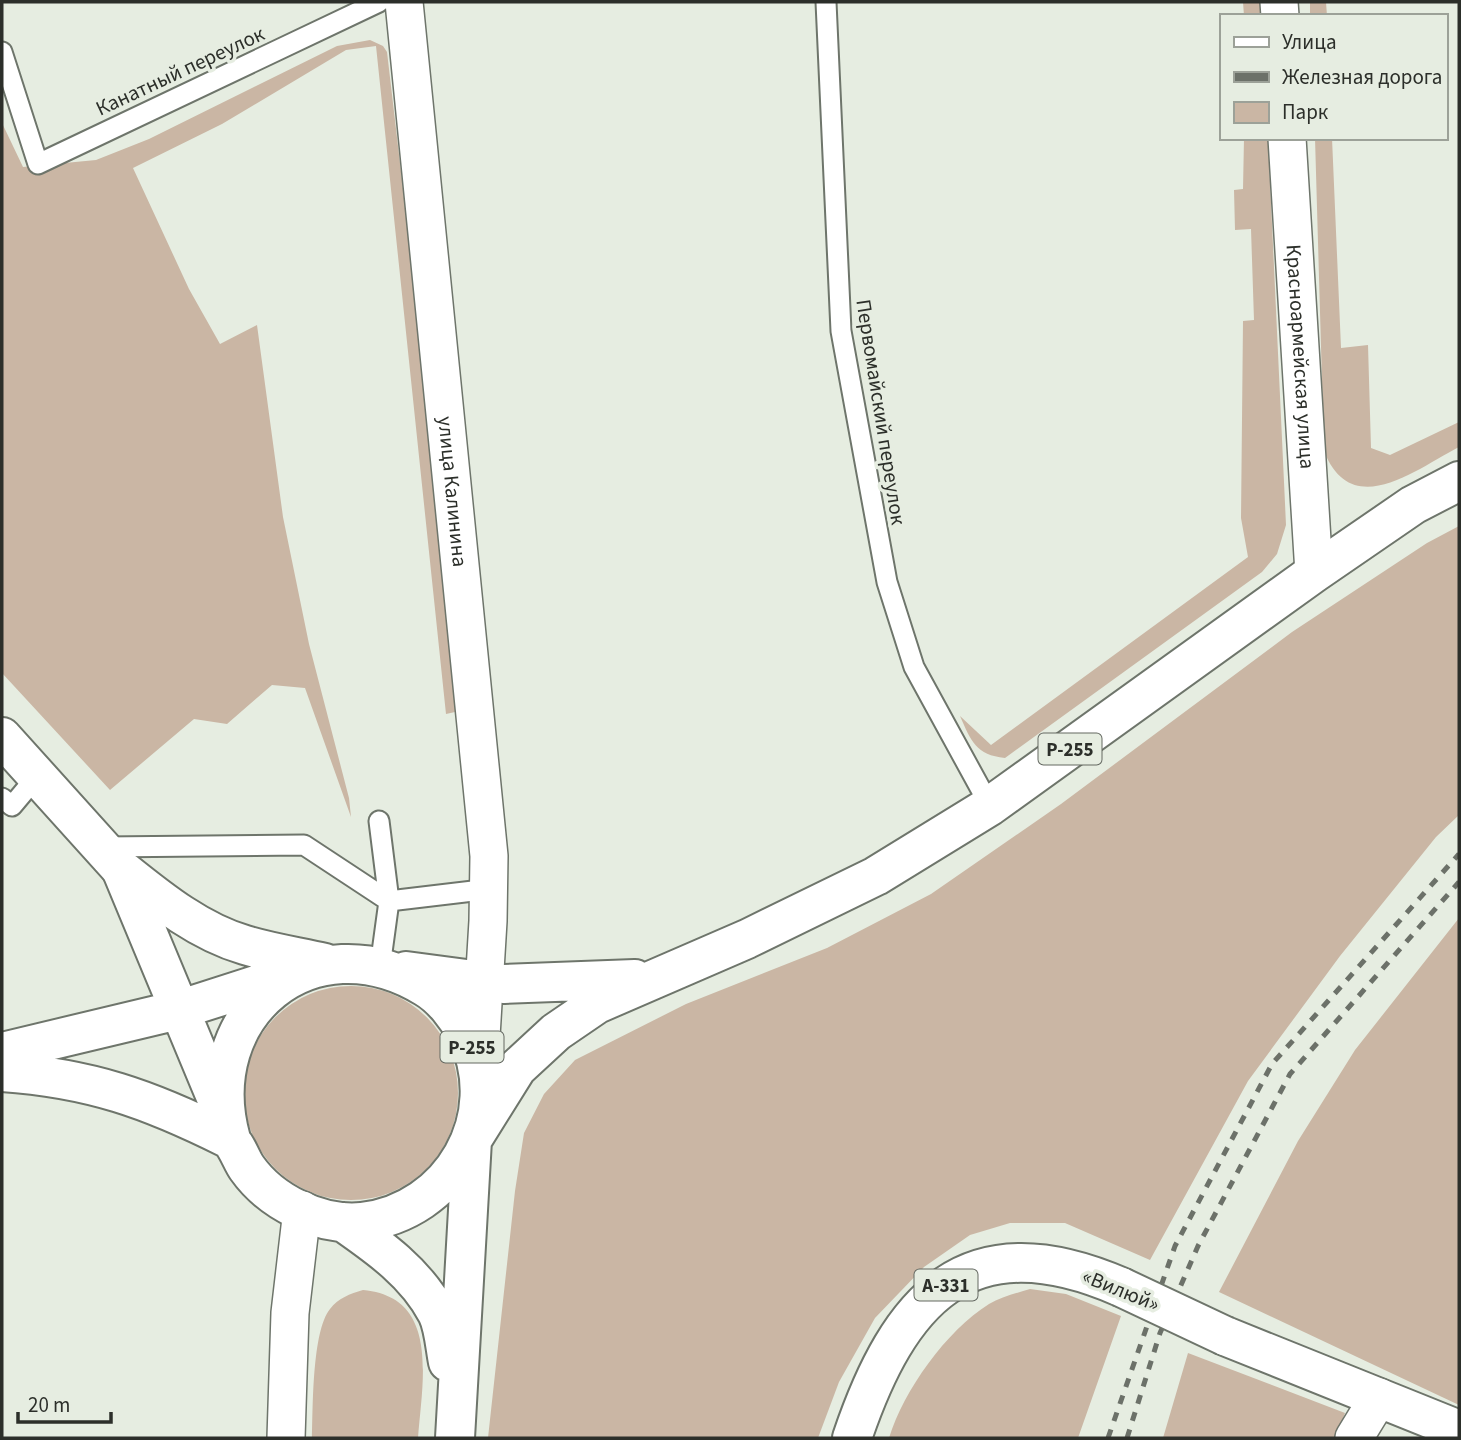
<svg xmlns="http://www.w3.org/2000/svg" width="1461" height="1440" viewBox="0 0 1461 1440" font-family="'Source Sans 3',sans-serif">
<rect width="100%" height="100%" fill="#e6ede1"/>
<path fill="#cab6a4" d="M 1243,2 L 1261,2 L 1262,16 L 1244,16 Z
M 1310,2 L 1326,2 L 1327,16 L 1310,16 Z
M 370,40 L 383,46 L 387,52 L 464,710 L 446,714 L 376,46 L 346,50 L 222,124 L 133,168 L 189,289 L 220,344 L 257,325 L 283,517 L 309,644 L 349,798 L 351,817 L 305,688 L 272,685 L 227,724 L 194,719 L 110,790 L 2,673 L 2,123 L 23,167 L 96,160 L 149,139 L 337,46 Z
M 1244,138 L 1268,138 L 1286,525 L 1277,554 L 1262,572 L 1005,758 C 976,755 971,741 960,716 L 991,745 L 1248,557 L 1241,518 L 1243,321 L 1254,320 L 1251,229 L 1235,230 L 1234,190 L 1243,189 Z
M 1315,138 L 1332,138 L 1341,348 L 1368,345 L 1371,448 L 1390,455 L 1459,422 L 1459,447 C 1416,469 1352,522 1324,451 Z
M 1459,526 L 1459,815 L 1436,837 L 1340,956 L 1248,1081 L 1150,1260 L 1065,1223 L 1010,1223 L 970,1235 L 924,1267 L 875,1318 L 839,1382 L 818,1438 L 488,1438 L 515,1191 L 524,1133 L 544,1094 L 575,1060 L 686,1004 L 827,948 L 931,894 L 1061,804 L 1292,632 L 1427,543 Z
M 1459,918 L 1459,1405 L 1219,1292 L 1298,1141 L 1355,1050 Z
M244 1093a107 107 0 1 1 214 0a107 107 0 1 1-214 0Z
M 1030,1289 L 1066,1294 L 1121,1316 L 1078,1438 L 889,1438 C 904,1390 946,1331 989,1304 C 1001,1297 1017,1293 1030,1289 Z
M 363,1290 C 441,1297 422,1382 418,1438 L 312,1438 C 313,1408 312,1331 330,1309 C 338,1298 350,1294 363,1290 Z
M 1188,1353 L 1345,1413 L 1336,1438 L 1163,1438 Z"/>
<g fill="none" stroke-linecap="round" stroke-linejoin="round">
<defs>
<path id="lane" d="M 826,2 L 841,331 L 887,582 L 914,667 L 990,806
M 2,52 L 38,164 L 379,2
M 2,798 L 12,806 L 38,775
M 379,821 L 389,901 L 490,889
M 103,847 L 304,845 L 389,901 L 380,967"/>
<g id="street">
<path id="s1" d="M 404,2 L 489,856 L 488,921 L 479,1069"/>
<path d="M 1279,2 L 1280,16"/>
<path id="s2" d="M 1287,138 L 1314,573"/>
<path d="M 286,1438 L 290,1313 L 302,1210"/>
<path d="M 1354,1438 L 1379,1397"/>
</g>
<path id="secondary" d="M 2,737 L 121,869"/>
<path id="highway" d="M 121,869 L 220,1107
M 125,872 C 161,901 200,932 245,945 C 271,953 299,957 325,963
M 406,971 L 504,984 L 635,979
M 2,1052 L 178,1010 L 281,977
M 2,1072 C 90,1078 149,1099 227,1138 C 236,1142 241,1160 247,1168 C 271,1202 319,1226 362,1222 C 451,1212 507,1116 466,1034 C 457,1016 442,997 425,987 C 312,918 196,1014 231,1139
M 343,1222 C 379,1247 416,1273 437,1313 C 444,1327 445,1347 448,1362
M 1225,1336 L 1459,1430
M 455,1438 L 472,1140 L 517,1068 L 556,1032 L 597,1004 L 747,939 L 876,876 L 990,806 L 1314,573 L 1413,505 L 1459,481
M 852,1438 C 899,1299 967,1220 1121,1287"/>
</defs>
<use href="#lane" stroke="#6e756b" stroke-width="23"/>
<use href="#street" stroke="#6e756b" stroke-width="40"/>
<use href="#secondary" stroke="#6e756b" stroke-width="42"/>
<use href="#highway" stroke="#6e756b" stroke-width="42"/>
<use href="#lane" stroke="#fff" stroke-width="19"/>
<use href="#street" stroke="#fff" stroke-width="37"/>
<use href="#secondary" stroke="#fff" stroke-width="38"/>
<use href="#highway" stroke="#fff" stroke-width="38"/>
<path stroke="#6c7169" stroke-width="5" stroke-dasharray="9 9" stroke-linecap="butt" d="M 1108,1438 L 1175,1246 L 1272,1064 L 1459,854
M 1127,1438 L 1160,1333 L 1198,1246 L 1290,1074 L 1459,882"/>
<defs>
<path id="highway-bridge" d="M 1121,1287 L 1225,1336"/>
</defs>
<use href="#highway-bridge" stroke="#6e756b" stroke-width="42" stroke-linecap="butt"/>
<use href="#highway-bridge" stroke="#fff" stroke-width="38"/>
</g>
<g text-anchor="middle" stroke-width="7" stroke-linejoin="round" paint-order="stroke">
<g fill="#e6ede1" stroke="#646861" stroke-width="2">
<rect x="1038.5" y="733.5" width="63" height="31" rx="5"/>
<rect x="440.5" y="1031.5" width="63" height="31" rx="5"/>
<rect x="914.5" y="1269.5" width="63" height="31" rx="5"/>
</g>
<g font-size="19" font-weight="bold" fill="#2c2f2a">
<text x="1070" y="756">Р-255</text>
<text x="472" y="1054">Р-255</text>
<text x="946" y="1292">А-331</text>
</g>
<g font-size="21" fill="#2c2f2a" stroke="#e6ede1">
<text transform="translate(180 71) rotate(-25)" y="7">Канатный переулок</text>
<text dy="7" stroke="none"><textPath href="#s2" startOffset="219">Красноармейская улица</textPath></text>
<text transform="translate(881 412) rotate(81)" y="7">Первомайский переулок</text>
<text dy="7" stroke="none"><textPath href="#s1" startOffset="492">улица Калинина</textPath></text>
<text transform="translate(1121 1290) rotate(22)" y="7">«Вилюй»</text>
</g>
</g>
<rect width="1461" height="1440" fill="none" stroke="#2c2f2a" stroke-width="7"/>
<rect x="1220" y="14" width="228" height="126" fill="#e6ede1" stroke="#9ca198" stroke-width="2"/>
<rect x="1234" y="37" width="35" height="10" fill="#ffffff" stroke="#9ca198" stroke-width="2"/>
<text x="1282" y="49" font-size="21" fill="#2c2f2a">Улица</text>
<rect x="1234" y="72" width="35" height="10" fill="#6c7169" stroke="#9ca198" stroke-width="2"/>
<text x="1282" y="84" font-size="21" fill="#2c2f2a">Железная дорога</text>
<rect x="1234" y="102" width="35" height="21" fill="#cab6a4" stroke="#9ca198" stroke-width="2"/>
<text x="1282" y="119" font-size="21" fill="#2c2f2a">Парк</text>
<path d="M18 1412v10h93v-10" fill="none" stroke="#2c2f2a" stroke-width="3.5"/>
<text x="28" y="1412" font-size="21" fill="#2c2f2a" stroke="#e6ede1" stroke-width="5" paint-order="stroke">20 m</text>
</svg>
